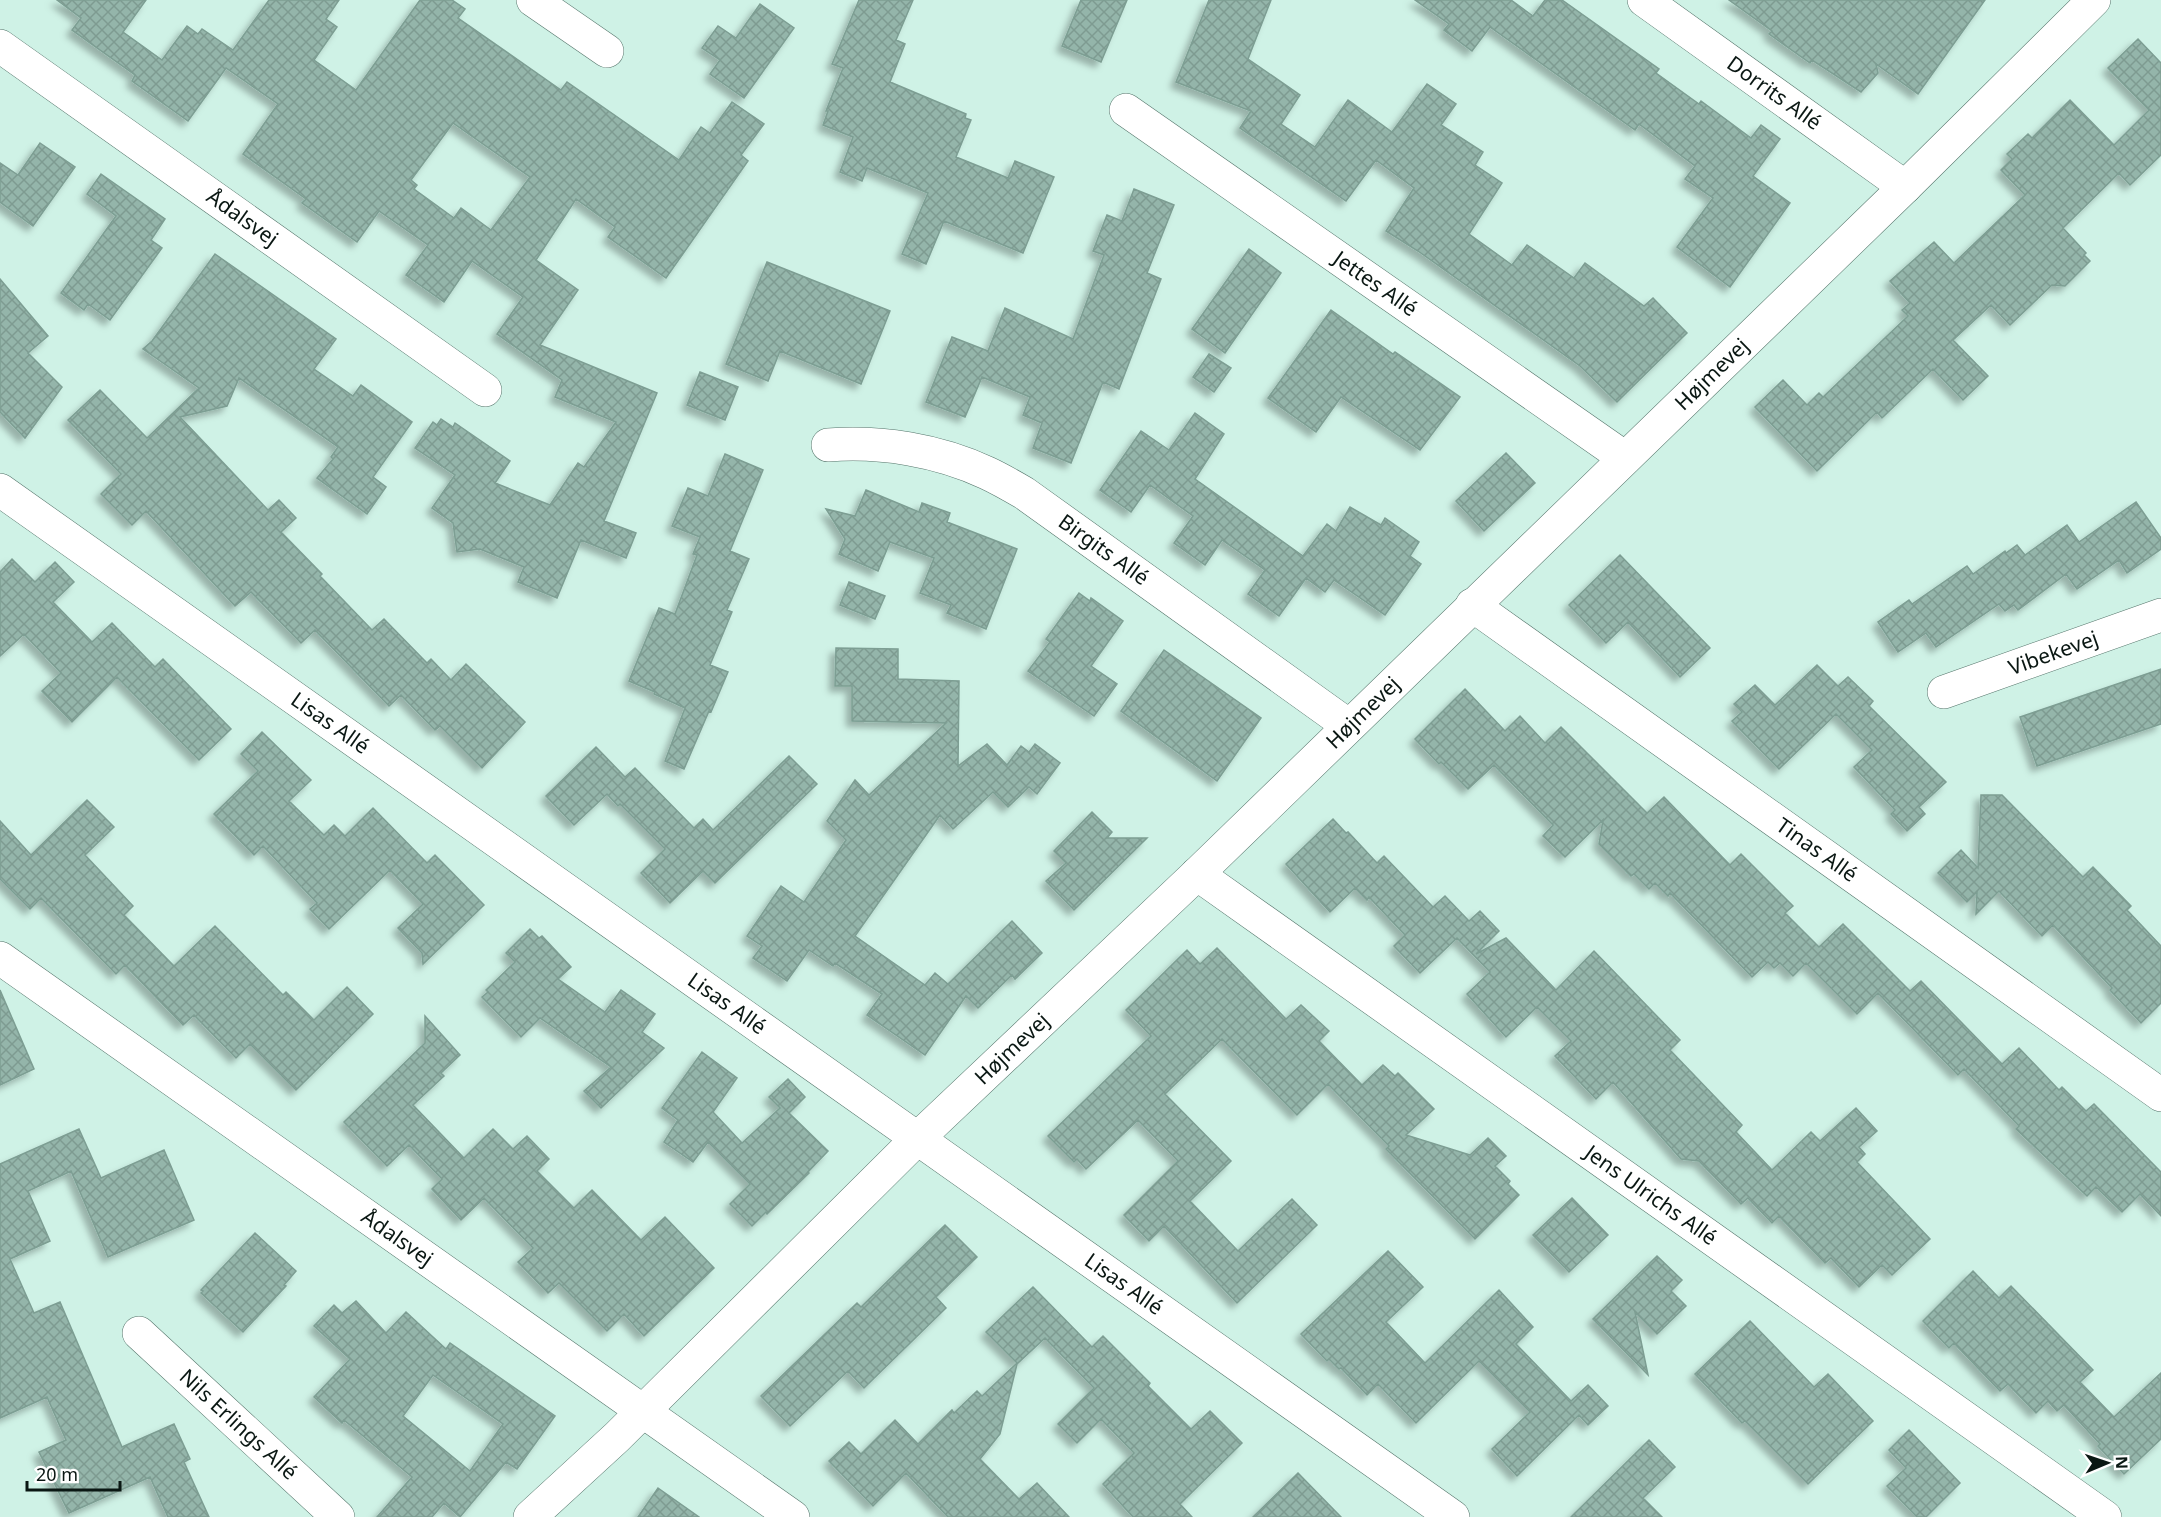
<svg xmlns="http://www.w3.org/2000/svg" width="2161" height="1517" viewBox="0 0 2161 1517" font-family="'Noto Sans',sans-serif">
<defs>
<pattern id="building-cross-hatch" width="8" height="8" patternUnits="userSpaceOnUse" patternTransform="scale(1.5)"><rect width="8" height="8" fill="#94b5aa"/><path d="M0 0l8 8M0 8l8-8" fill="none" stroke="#7e9b91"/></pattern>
<filter id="shadow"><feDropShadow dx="-5.5" dy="5.5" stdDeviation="3" flood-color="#0004"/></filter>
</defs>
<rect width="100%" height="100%" fill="#cff2e6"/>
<path fill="url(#building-cross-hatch)" stroke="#7d9e93" stroke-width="1.5" fill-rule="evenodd" filter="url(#shadow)" d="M 57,0 L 146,0 L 123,32 L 162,60 L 187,26 L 198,34 L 202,29 L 233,50 L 269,0 L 339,0 L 326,19 L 337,27 L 314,60 L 356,90 L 420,0 L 452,0 L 465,9 L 458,18 L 561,90 L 567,82 L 679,160 L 701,127 L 710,133 L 732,102 L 764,124 L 741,155 L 748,161 L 666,278 L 608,237 L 615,227 L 576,199 L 536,260 L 578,290 L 540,345 L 657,393 L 604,521 L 636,533 L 626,558 L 581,540 L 557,598 L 518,582 L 524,567 L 480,549 L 457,552 L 453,523 L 432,508 L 455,475 L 415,448 L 433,422 L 437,425 L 441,419 L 453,427 L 455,423 L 510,461 L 495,483 L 550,505 L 578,463 L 584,467 L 616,422 L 555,397 L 562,380 L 497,334 L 523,297 L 472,261 L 444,302 L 406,275 L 428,245 L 379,211 L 357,242 L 302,203 L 306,199 L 243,154 L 278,104 L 226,68 L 188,121 L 132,81 L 135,75 L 72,30 L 81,18 ZM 453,123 L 530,177 L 491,230 L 461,208 L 454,218 L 414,189 L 417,185 L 411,180 Z
M 859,0 L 913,0 L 896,40 L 905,44 L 890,82 L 966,114 L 965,118 L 971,120 L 956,157 L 1008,178 L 1015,161 L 1054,177 L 1023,253 L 944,221 L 926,264 L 902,254 L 928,193 L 867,168 L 862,181 L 840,172 L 853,137 L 823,125 L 828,111 L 826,111 L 843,68 L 832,64 Z
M 1081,0 L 1127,0 L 1101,62 L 1062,46 Z
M 1209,0 L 1271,0 L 1248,59 L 1300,95 L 1281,124 L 1315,147 L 1348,100 L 1392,132 L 1427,84 L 1456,104 L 1441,125 L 1483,152 L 1475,165 L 1502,183 L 1469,234 L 1512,265 L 1527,245 L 1574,278 L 1585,263 L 1644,306 L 1653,298 L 1687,333 L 1617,402 L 1580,366 L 1418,251 L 1386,231 L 1414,188 L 1376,160 L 1346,201 L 1240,128 L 1251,111 L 1176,82 Z
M 1415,0 L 1511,0 L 1533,16 L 1545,0 L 1562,0 L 1659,69 L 1656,73 L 1699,104 L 1701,101 L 1751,138 L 1761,125 L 1780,139 L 1753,176 L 1790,203 L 1730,287 L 1677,247 L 1713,198 L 1685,179 L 1695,166 L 1639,124 L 1635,130 L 1490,27 L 1472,51 L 1444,30 L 1449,24 Z
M 1729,0 L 1985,0 L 1918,94 L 1876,64 L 1878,73 L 1861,92 L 1812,60 L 1810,63 L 1769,34 L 1772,31 Z
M 760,4 L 794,28 L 744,98 L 710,74 L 720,60 L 702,48 L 718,26 L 736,38 Z
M 2138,39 L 2161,63 L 2161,155 L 2130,185 L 2119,173 L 2063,228 L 2086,253 L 2084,255 L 2090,261 L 2065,286 L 2052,285 L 2010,325 L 1991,305 L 1953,340 L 1988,376 L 1963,400 L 1933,369 L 1882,418 L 1877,412 L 1817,471 L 1755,407 L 1783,380 L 1807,405 L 1819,393 L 1823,397 L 1908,316 L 1902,310 L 1910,303 L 1890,281 L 1934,242 L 1954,263 L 2025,195 L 2001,170 L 2012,159 L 2007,154 L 2028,134 L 2032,138 L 2070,100 L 2114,145 L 2149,110 L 2108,68 Z
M 40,143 L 75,167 L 33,226 L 0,202 L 0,163 L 18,175 Z
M 101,174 L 165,219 L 151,240 L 162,248 L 110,320 L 88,304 L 84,310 L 61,293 L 116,216 L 87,194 Z
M 1134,189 L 1174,205 L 1147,273 L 1161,279 L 1119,389 L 1103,382 L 1071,463 L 1033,448 L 1042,423 L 1023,415 L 1030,397 L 982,377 L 965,417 L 926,402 L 952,337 L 988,351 L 1005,308 L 1073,339 L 1104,255 L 1093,251 L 1107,215 L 1122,221 Z
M 1249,249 L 1281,273 L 1225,353 L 1192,329 Z
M 215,254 L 336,339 L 314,369 L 353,396 L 361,385 L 412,422 L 373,477 L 386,487 L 367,514 L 317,478 L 333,459 L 331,457 L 338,447 L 239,378 L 227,406 L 180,417 L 268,510 L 279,500 L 296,518 L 281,532 L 322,574 L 320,576 L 372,630 L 384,619 L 427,663 L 431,659 L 451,680 L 466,664 L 525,722 L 482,768 L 440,726 L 435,730 L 401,695 L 389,706 L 315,630 L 301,643 L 251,592 L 235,606 L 146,511 L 132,525 L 101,494 L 121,474 L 68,420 L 100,390 L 147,438 L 199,388 L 143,349 L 152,341 Z
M 767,262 L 890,311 L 861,384 L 780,351 L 768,381 L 726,364 Z
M 0,279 L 48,336 L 28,353 L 62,387 L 25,438 L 0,412 Z
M 1331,310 L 1393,354 L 1395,352 L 1460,397 L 1420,450 L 1341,397 L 1316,432 L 1268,398 Z
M 1209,354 L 1231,368 L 1214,392 L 1193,377 Z
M 700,372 L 738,387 L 725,420 L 687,405 Z
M 1195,413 L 1224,434 L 1195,479 L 1303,556 L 1327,524 L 1336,531 L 1350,507 L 1381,525 L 1385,518 L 1419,542 L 1410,556 L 1421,564 L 1385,615 L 1334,580 L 1325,592 L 1306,578 L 1279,616 L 1248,594 L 1265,570 L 1222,540 L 1205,565 L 1174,543 L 1193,516 L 1150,485 L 1131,512 L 1100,490 L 1141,431 L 1169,450 Z
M 1506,453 L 1535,483 L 1484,531 L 1456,501 Z
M 725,454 L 763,470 L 730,551 L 749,559 L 727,610 L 732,612 L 710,665 L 728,672 L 711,712 L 709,711 L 684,769 L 665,761 L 685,708 L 654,694 L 655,692 L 629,681 L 659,608 L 675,614 L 697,555 L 693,554 L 700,537 L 672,526 L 688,488 L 708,496 Z
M 866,490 L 919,512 L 922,503 L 950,513 L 947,522 L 1017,549 L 986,629 L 947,613 L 951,605 L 920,593 L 934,558 L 890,542 L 878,571 L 839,554 L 845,539 L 826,509 L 855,516 Z
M 2136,502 L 2161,538 L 2161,549 L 2127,573 L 2119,560 L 2077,589 L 2066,574 L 2018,610 L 2014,605 L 2005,611 L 1999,604 L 1936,647 L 1926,633 L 1898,652 L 1878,622 L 1909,600 L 1912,604 L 1967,566 L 1973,574 L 2005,551 L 2006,553 L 2017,545 L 2025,555 L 2067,525 L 2079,542 Z
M 1620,555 L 1710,648 L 1680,677 L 1628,622 L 1606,643 L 1569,605 Z
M 12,559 L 35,582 L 55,562 L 74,582 L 53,602 L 92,642 L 112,623 L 155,667 L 163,659 L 231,729 L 199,760 L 117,677 L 72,722 L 42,691 L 61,673 L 24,634 L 0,656 L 0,572 Z
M 849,582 L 885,596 L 875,619 L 840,605 Z
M 1079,593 L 1090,601 L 1091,598 L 1123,621 L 1091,666 L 1117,684 L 1094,716 L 1028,671 L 1050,642 L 1046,639 Z
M 836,648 L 898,649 L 898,679 L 959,681 L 958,766 L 987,744 L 1007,765 L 1021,746 L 1029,752 L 1035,744 L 1060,763 L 1037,794 L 1029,787 L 1008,807 L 993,792 L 953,829 L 940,815 L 855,936 L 925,985 L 935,973 L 948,984 L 1012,921 L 1042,953 L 1015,979 L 1012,975 L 978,1008 L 966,996 L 925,1055 L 867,1015 L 882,994 L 835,963 L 833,966 L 809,950 L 787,981 L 753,958 L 762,946 L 747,936 L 781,886 L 804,902 L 846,840 L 827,821 L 855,780 L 869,795 L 946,723 L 852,721 L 852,686 L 835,686 Z
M 1164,650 L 1261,718 L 1217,781 L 1121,711 Z
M 1817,665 L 1838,686 L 1848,677 L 1873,701 L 1869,706 L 1946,782 L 1919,807 L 1925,814 L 1907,831 L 1891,814 L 1895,810 L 1854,767 L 1872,750 L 1836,714 L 1779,769 L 1732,721 L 1742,712 L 1734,704 L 1755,685 L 1775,705 Z
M 2161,669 L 2161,724 L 2037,766 L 2020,717 Z
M 1465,689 L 1505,731 L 1520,716 L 1545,743 L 1561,727 L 1647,813 L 1664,797 L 1730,865 L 1741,854 L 1793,906 L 1785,913 L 1819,947 L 1843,924 L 1910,991 L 1921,981 L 2002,1064 L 2019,1048 L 2059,1090 L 2062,1087 L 2086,1111 L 2094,1104 L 2161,1172 L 2161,1216 L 2140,1194 L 2122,1212 L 2096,1187 L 2087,1196 L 2016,1129 L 2019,1126 L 1964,1069 L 1958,1075 L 1878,993 L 1857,1014 L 1806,963 L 1793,976 L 1780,963 L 1774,968 L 1768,962 L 1752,977 L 1670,893 L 1668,896 L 1655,883 L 1649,889 L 1634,874 L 1631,876 L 1599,844 L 1603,820 L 1565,857 L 1543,836 L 1553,825 L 1494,765 L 1468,789 L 1441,762 L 1439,764 L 1415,739 Z
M 262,732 L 311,780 L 289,801 L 324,835 L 334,825 L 345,836 L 373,808 L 427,863 L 435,855 L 484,905 L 423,964 L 422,953 L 398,928 L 423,904 L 390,870 L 329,929 L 310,909 L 317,903 L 263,846 L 254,855 L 214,814 L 258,771 L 241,754 Z
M 596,747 L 625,777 L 635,768 L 694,828 L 703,819 L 713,830 L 789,756 L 817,784 L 715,883 L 703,871 L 670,903 L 641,873 L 665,849 L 620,804 L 618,806 L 607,794 L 574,825 L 546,796 Z
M 1981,795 L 2002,795 L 2083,877 L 2093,867 L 2131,906 L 2127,910 L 2161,946 L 2161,1003 L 2141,1023 L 2110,990 L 2112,988 L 2053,925 L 2042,936 L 1999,891 L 1976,914 L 1977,892 L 1967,902 L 1938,873 L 1961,850 L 1978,868 Z
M 87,800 L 114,827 L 85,855 L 133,906 L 124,915 L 174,966 L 215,926 L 283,995 L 286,992 L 314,1020 L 347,987 L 373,1014 L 296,1090 L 250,1044 L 236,1058 L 194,1015 L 183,1025 L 125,965 L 116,974 L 41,898 L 30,909 L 0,879 L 0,821 L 31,855 Z
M 1092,812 L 1112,832 L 1107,838 L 1147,838 L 1074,910 L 1046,881 L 1066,863 L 1054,851 Z
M 1333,819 L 1346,833 L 1348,832 L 1377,863 L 1384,856 L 1433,907 L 1445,896 L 1469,921 L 1480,911 L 1499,931 L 1476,954 L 1506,938 L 1556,990 L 1594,951 L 1680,1040 L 1670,1050 L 1742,1125 L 1736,1132 L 1772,1170 L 1811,1132 L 1820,1141 L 1856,1108 L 1877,1131 L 1859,1147 L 1865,1154 L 1857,1162 L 1930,1239 L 1892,1275 L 1882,1265 L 1859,1287 L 1831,1258 L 1825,1263 L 1779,1216 L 1772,1223 L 1748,1198 L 1741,1204 L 1699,1161 L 1681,1159 L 1613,1082 L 1596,1099 L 1555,1056 L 1571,1041 L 1537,1007 L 1506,1037 L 1467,994 L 1490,972 L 1457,938 L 1420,973 L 1394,946 L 1405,935 L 1369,897 L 1367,900 L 1355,888 L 1330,912 L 1286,864 Z
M 530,929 L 539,938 L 542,936 L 571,967 L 558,979 L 605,1012 L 621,990 L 655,1014 L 642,1032 L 664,1048 L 601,1108 L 584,1091 L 611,1067 L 540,1018 L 521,1037 L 482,997 L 488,992 L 486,990 L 515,962 L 506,953 Z
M 1217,948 L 1286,1019 L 1301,1005 L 1329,1031 L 1319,1041 L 1362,1085 L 1383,1065 L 1395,1076 L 1398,1073 L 1434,1109 L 1406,1135 L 1470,1155 L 1488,1138 L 1506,1156 L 1495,1166 L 1510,1181 L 1508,1184 L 1519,1195 L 1475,1239 L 1386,1149 L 1389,1146 L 1328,1084 L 1297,1115 L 1222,1039 L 1165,1094 L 1231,1161 L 1190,1201 L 1238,1251 L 1292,1199 L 1317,1225 L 1237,1303 L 1164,1226 L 1149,1241 L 1124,1215 L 1178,1161 L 1138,1120 L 1086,1169 L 1077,1159 L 1074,1162 L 1048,1136 L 1151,1036 L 1126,1010 L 1187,950 L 1200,964 Z
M 0,990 L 34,1069 L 0,1085 Z
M 425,1016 L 460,1055 L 441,1073 L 444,1076 L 413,1105 L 464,1158 L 493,1129 L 513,1149 L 527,1136 L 549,1159 L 537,1171 L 574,1208 L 592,1190 L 641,1240 L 665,1217 L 714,1268 L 644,1336 L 624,1314 L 607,1331 L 559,1283 L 548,1293 L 518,1262 L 533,1248 L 484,1198 L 461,1220 L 432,1189 L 442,1179 L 409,1145 L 387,1166 L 344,1122 L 425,1043 Z
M 702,1052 L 737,1078 L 713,1112 L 742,1143 L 780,1108 L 769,1097 L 788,1079 L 805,1097 L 789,1113 L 828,1151 L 808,1172 L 809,1173 L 767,1214 L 766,1212 L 752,1226 L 730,1204 L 750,1184 L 708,1142 L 693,1162 L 664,1142 L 678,1120 L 662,1108 Z
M 79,1129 L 101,1178 L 164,1150 L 194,1220 L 108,1257 L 71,1171 L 28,1191 L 50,1241 L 10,1259 L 34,1313 L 60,1302 L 122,1447 L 174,1424 L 190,1459 L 184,1462 L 209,1517 L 168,1517 L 150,1477 L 69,1513 L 39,1452 L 66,1440 L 47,1397 L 0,1418 L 0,1164 Z
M 1572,1198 L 1608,1235 L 1569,1272 L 1533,1235 Z
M 945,1225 L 977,1257 L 936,1297 L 946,1308 L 864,1388 L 848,1371 L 790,1426 L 761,1396 L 857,1303 L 861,1307 Z
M 255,1233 L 296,1271 L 284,1285 L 286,1286 L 243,1332 L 201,1293 L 203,1291 L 201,1290 Z
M 1388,1251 L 1423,1287 L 1386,1322 L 1425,1363 L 1499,1290 L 1533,1327 L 1516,1344 L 1571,1401 L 1588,1385 L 1608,1406 L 1588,1425 L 1579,1415 L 1517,1476 L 1492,1449 L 1530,1412 L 1479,1361 L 1416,1423 L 1378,1384 L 1367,1395 L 1341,1368 L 1339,1369 L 1329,1359 L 1327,1361 L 1301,1334 Z
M 1657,1256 L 1682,1280 L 1671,1291 L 1686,1306 L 1657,1334 L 1635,1312 L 1648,1375 L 1593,1319 Z
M 1973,1271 L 1999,1298 L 2011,1286 L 2093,1370 L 2080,1382 L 2114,1417 L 2161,1373 L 2161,1439 L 2124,1474 L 2098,1446 L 2100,1444 L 2064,1405 L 2057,1411 L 2048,1401 L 2036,1413 L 2008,1384 L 2000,1391 L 1954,1343 L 1949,1348 L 1923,1321 Z
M 1033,1287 L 1092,1347 L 1103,1336 L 1150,1383 L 1148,1386 L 1191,1429 L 1210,1411 L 1242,1443 L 1180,1504 L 1192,1517 L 1133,1517 L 1103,1484 L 1134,1453 L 1101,1419 L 1077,1443 L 1058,1424 L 1094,1388 L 1045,1338 L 1017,1364 L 1000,1434 L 980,1459 L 1019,1499 L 1037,1483 L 1069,1517 L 948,1517 L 906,1473 L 873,1506 L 829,1461 L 849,1442 L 861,1454 L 895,1420 L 918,1444 L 952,1410 L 954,1413 L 977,1391 L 982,1396 L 1017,1363 L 986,1332 Z
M 356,1301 L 386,1333 L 406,1312 L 446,1349 L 450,1343 L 555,1416 L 517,1469 L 506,1462 L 460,1517 L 444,1503 L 432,1517 L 377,1517 L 412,1477 L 344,1420 L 342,1423 L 314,1397 L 350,1359 L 314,1326 L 334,1305 L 342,1313 ZM 433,1375 L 503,1424 L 470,1471 L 403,1416 Z
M 1750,1321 L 1814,1387 L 1828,1374 L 1873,1421 L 1808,1484 L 1745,1421 L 1742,1423 L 1695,1374 Z
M 1909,1430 L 1960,1483 L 1926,1517 L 1917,1517 L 1887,1486 L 1906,1468 L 1889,1450 Z
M 1649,1440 L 1675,1467 L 1643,1498 L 1662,1517 L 1571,1517 Z
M 1298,1473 L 1341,1517 L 1253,1517 Z
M 658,1488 L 699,1517 L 638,1517 Z"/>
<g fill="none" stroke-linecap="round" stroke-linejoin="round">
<defs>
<g id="street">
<path d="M 533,0 L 607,51"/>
<path id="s1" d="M 1644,0 L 1905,187"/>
<path id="s2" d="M 0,46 L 485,390"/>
<path id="s3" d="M 1126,110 L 1625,458"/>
<path id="s4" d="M 828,445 C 881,441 938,450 987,473 C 1000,479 1012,486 1024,493 L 1349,726"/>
<path id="s5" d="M 0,490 L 1453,1517"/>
<path id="s6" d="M 1472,605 L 2161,1095"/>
<path id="s7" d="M 1944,692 L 2161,615"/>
<path id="s8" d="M 1197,874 L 2105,1517"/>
<path id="s9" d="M 0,958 L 793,1517"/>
<path id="s10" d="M 139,1333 L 338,1517"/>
<path id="s11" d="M 530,1517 L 617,1437 L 918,1138 L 1197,874 L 1905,187 L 2094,0"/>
</g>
</defs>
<use href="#street" stroke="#54746a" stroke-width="34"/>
<use href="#street" stroke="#fff" stroke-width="33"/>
</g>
<g text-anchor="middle" stroke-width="4.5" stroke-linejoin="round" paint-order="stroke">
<g font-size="21" fill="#0a1713" stroke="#fff">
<text dy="7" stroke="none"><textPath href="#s1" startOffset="160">Dorrits Allé</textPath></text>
<text dy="7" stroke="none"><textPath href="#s2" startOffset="297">Ådalsvej</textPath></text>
<text dy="7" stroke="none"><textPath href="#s3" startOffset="304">Jettes Allé</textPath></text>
<text dy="7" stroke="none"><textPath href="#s11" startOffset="1644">Højmevej</textPath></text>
<text dy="7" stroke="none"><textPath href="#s4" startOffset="303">Birgits Allé</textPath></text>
<text dy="7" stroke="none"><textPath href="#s7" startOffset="116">Vibekevej</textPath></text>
<text dy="7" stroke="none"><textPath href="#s11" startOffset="1158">Højmevej</textPath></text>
<text dy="7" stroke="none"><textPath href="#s5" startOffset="404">Lisas Allé</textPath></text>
<text dy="7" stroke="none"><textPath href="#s6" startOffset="423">Tinas Allé</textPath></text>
<text dy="7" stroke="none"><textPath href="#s5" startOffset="890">Lisas Allé</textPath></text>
<text dy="7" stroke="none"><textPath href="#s11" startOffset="672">Højmevej</textPath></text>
<text dy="7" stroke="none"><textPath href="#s8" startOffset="556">Jens Ulrichs Allé</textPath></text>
<text dy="7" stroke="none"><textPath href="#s9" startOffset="486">Ådalsvej</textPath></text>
<text dy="7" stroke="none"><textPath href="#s5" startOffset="1376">Lisas Allé</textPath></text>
<text dy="7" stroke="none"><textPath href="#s10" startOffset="135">Nils Erlings Allé</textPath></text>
</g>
</g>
<g transform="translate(2107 1463) rotate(88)" stroke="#ffffff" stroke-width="4.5" paint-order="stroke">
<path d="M0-4.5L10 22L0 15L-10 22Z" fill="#0a1713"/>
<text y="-9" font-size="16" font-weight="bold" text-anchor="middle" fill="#0a1713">N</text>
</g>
<path d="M27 1481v9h93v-9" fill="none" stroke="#0a1713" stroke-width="3"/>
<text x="36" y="1481" font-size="18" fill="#0a1713" stroke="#ffffff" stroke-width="4.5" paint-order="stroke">20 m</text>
</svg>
